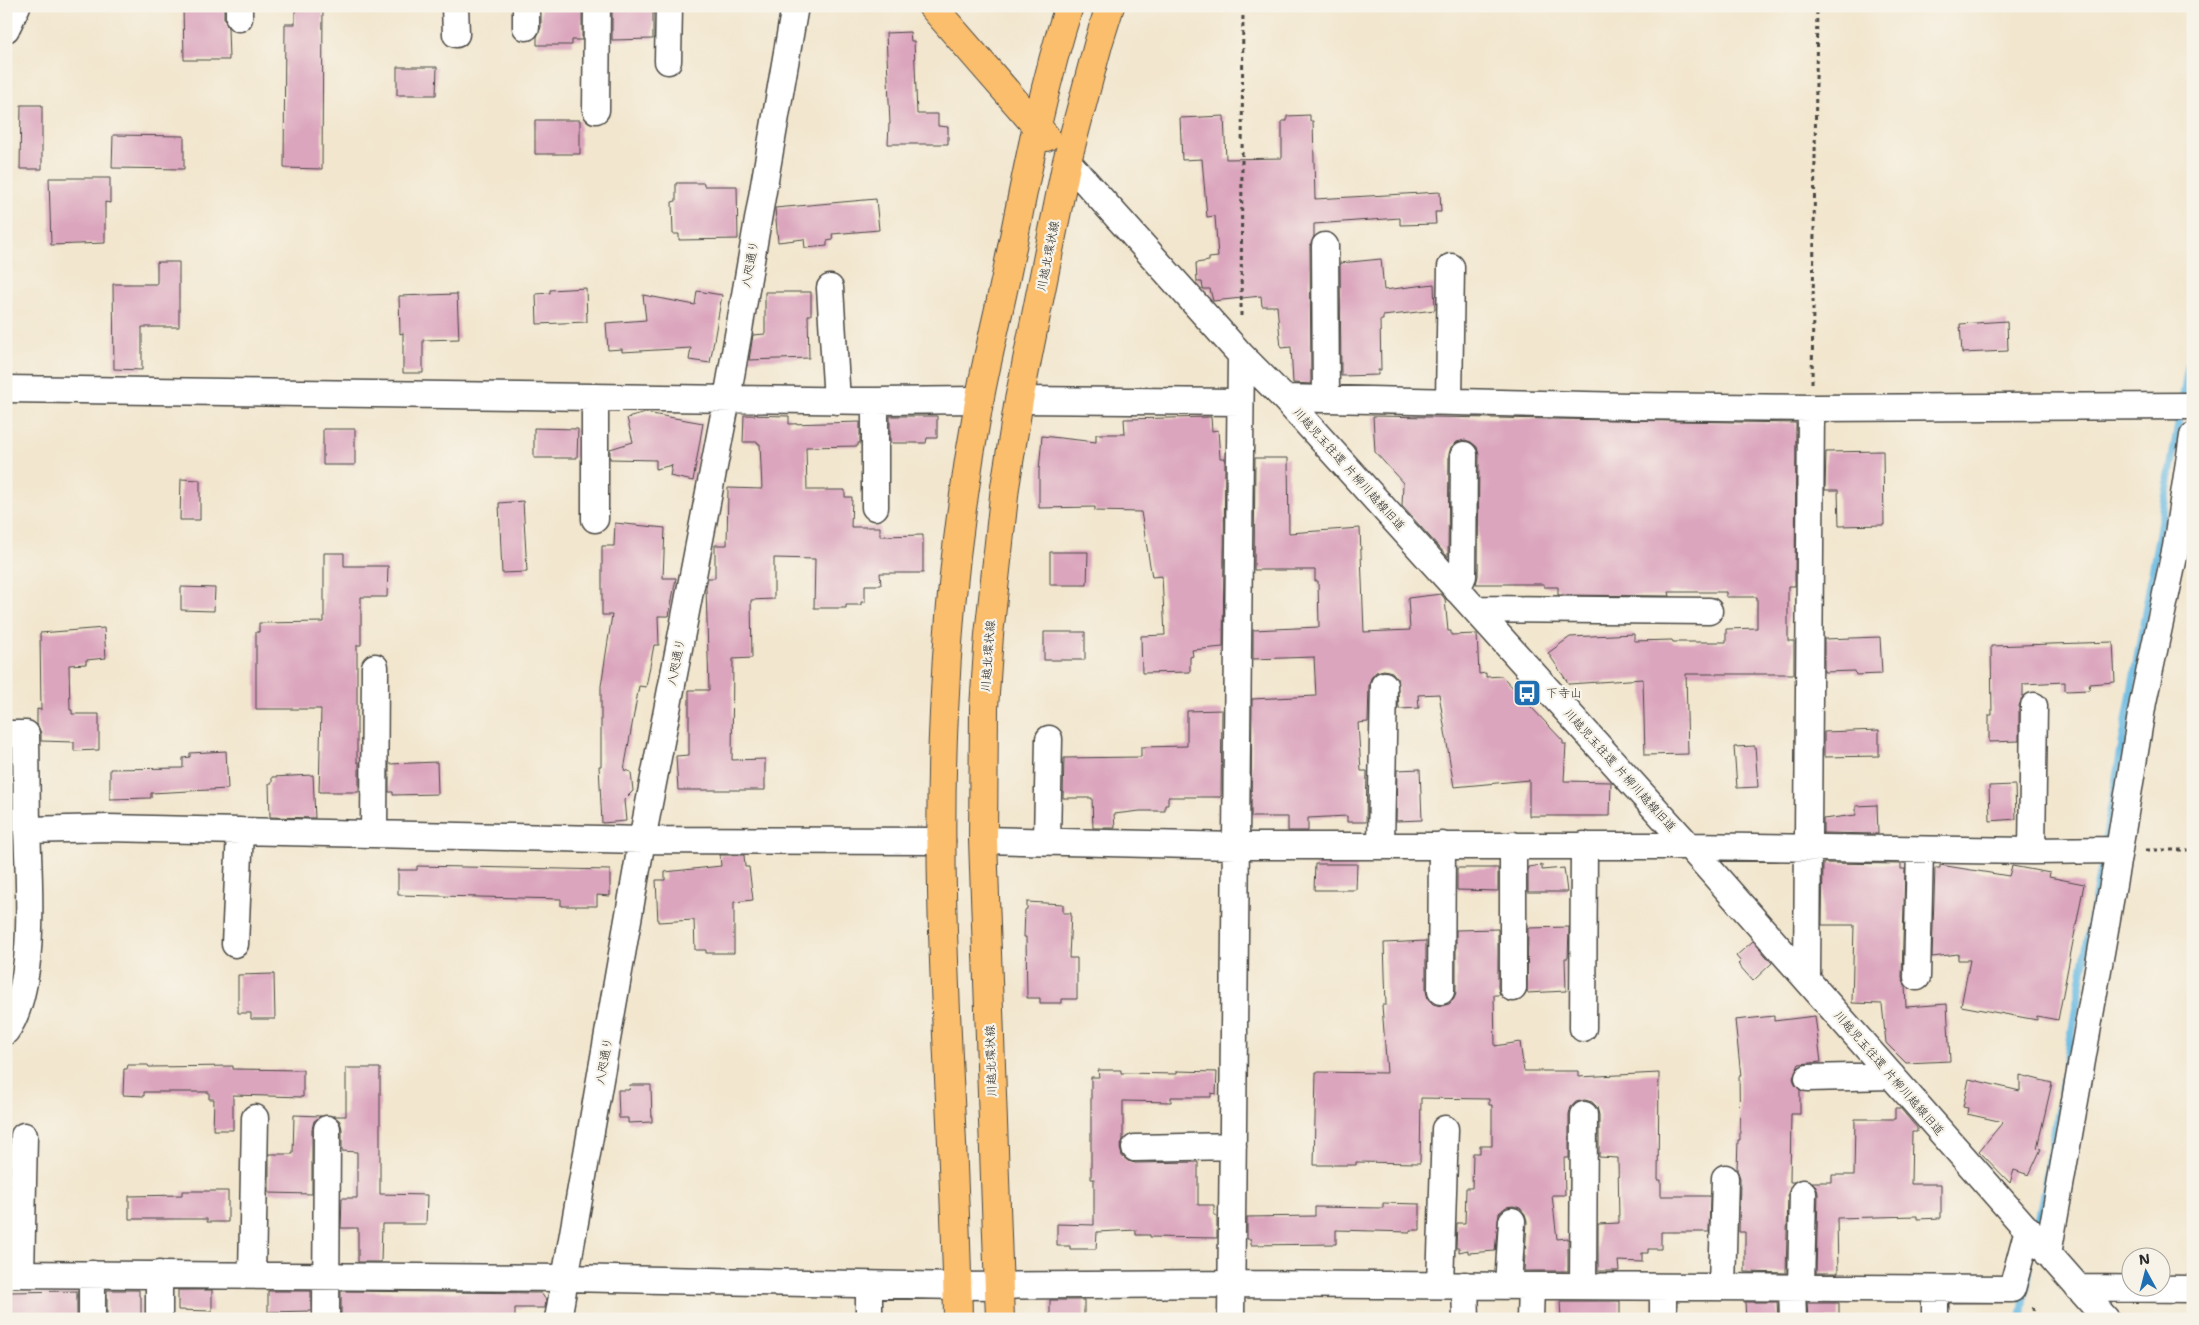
<svg xmlns="http://www.w3.org/2000/svg" width="2199" height="1325" viewBox="0 0 2199 1325" font-family="'Shantell Sans','Klee One',sans-serif">
<rect width="100%" height="100%" fill="#f7f3e8"/>
<filter id="ink" filterUnits="userSpaceOnUse"><feTurbulence type="fractalNoise" baseFrequency=".02" numOctaves="2"/><feDisplacementMap in="SourceGraphic" scale="10" xChannelSelector="R" yChannelSelector="G"/><feConvolveMatrix kernelMatrix="1 2 1 2 8 2 1 2 1" color-interpolation-filters="sRGB"/></filter>
<filter id="wash" filterUnits="userSpaceOnUse"><feTurbulence type="fractalNoise" baseFrequency=".0096" numOctaves="4" result="noise"/><feDisplacementMap in="SourceGraphic" scale="20" xChannelSelector="R" yChannelSelector="G"/><feGaussianBlur stdDeviation="1.12" result="paint"/><feColorMatrix in="noise" values="0 0 0 0 0 0 0 0 0 0 0 0 0 0 0 0 0 1.4 0 .05"/><feComposite in="paint" operator="in"/></filter>
<g filter="url(#wash)">
<rect width="100%" height="100%" fill="#f2e6ce"/>
<path fill="#6cbd89" stroke="#4c745a" d="M 6,743 L 10,743 L 18,756 L 13,773 L 6,784 Z"/>
<g fill="none" stroke-linecap="round" stroke-linejoin="round">
<path stroke="#67bae3" stroke-width="8" d="M 2037,1231 L 2193,341
M 2021,1319 L 2029,1271"/>
</g>
<g id="blocks">
<path fill="#dba5bd" d="M 183,6 L 224,6 L 224,18 L 228,28 L 229,60 L 184,60 Z
M 295,6 L 323,6 L 322,169 L 284,168 L 285,24 L 295,24 Z
M 541,6 L 582,6 L 582,40 L 572,40 L 572,45 L 537,45 L 537,37 L 541,27 Z
M 612,6 L 653,6 L 653,39 L 612,40 Z
M 910,32 L 911,41 L 914,41 L 917,114 L 938,114 L 938,126 L 948,127 L 948,144 L 888,144 L 889,124 L 890,124 L 886,33 Z
M 397,67 L 437,67 L 436,95 L 397,95 Z
M 21,105 L 42,105 L 42,169 L 20,169 Z
M 1310,115 L 1310,121 L 1313,121 L 1315,199 L 1440,192 L 1441,212 L 1435,212 L 1436,224 L 1400,225 L 1400,218 L 1314,224 L 1314,236 L 1310,246 L 1311,384 L 1293,383 L 1291,347 L 1281,348 L 1277,306 L 1262,306 L 1261,296 L 1213,301 L 1210,289 L 1203,289 L 1202,282 L 1197,282 L 1196,263 L 1209,261 L 1209,258 L 1218,257 L 1215,216 L 1207,217 L 1202,159 L 1182,160 L 1180,118 L 1224,116 L 1226,159 L 1282,158 L 1282,121 L 1287,121 L 1287,116 Z
M 535,120 L 580,120 L 580,154 L 535,154 Z
M 113,135 L 184,136 L 184,169 L 112,168 Z
M 49,178 L 110,178 L 110,203 L 105,202 L 105,243 L 51,245 Z
M 676,183 L 704,183 L 704,186 L 737,186 L 738,239 L 679,240 L 679,234 L 673,234 L 672,202 L 676,201 Z
M 876,199 L 879,230 L 832,234 L 833,240 L 827,241 L 827,246 L 805,248 L 804,239 L 778,242 L 775,208 Z
M 1381,259 L 1384,290 L 1434,284 L 1435,310 L 1383,316 L 1383,320 L 1380,320 L 1381,370 L 1378,370 L 1378,375 L 1341,376 L 1340,263 Z
M 157,262 L 179,262 L 179,327 L 142,327 L 142,370 L 114,369 L 113,284 L 157,284 Z
M 586,288 L 587,322 L 537,324 L 536,294 L 550,293 L 550,290 Z
M 697,291 L 722,295 L 710,363 L 689,360 L 691,348 L 622,352 L 622,349 L 608,350 L 606,323 L 646,320 L 643,295 L 695,305 Z
M 765,292 L 811,292 L 811,315 L 808,315 L 809,358 L 749,360 L 753,335 L 765,334 Z
M 457,294 L 459,339 L 423,340 L 423,373 L 403,373 L 403,333 L 400,334 L 399,296 Z
M 2007,321 L 2008,351 L 1962,353 L 1960,324 Z
M 646,413 L 703,423 L 693,481 L 670,476 L 672,465 L 656,469 L 656,460 L 610,459 L 610,449 L 633,442 L 627,418 Z
M 744,415 L 789,416 L 789,424 L 860,422 L 860,443 L 858,443 L 858,446 L 806,447 L 807,490 L 845,490 L 845,497 L 852,497 L 851,527 L 880,527 L 880,536 L 923,535 L 923,573 L 880,573 L 881,585 L 865,585 L 865,602 L 861,602 L 861,605 L 846,605 L 846,608 L 814,608 L 815,559 L 774,558 L 774,599 L 751,600 L 752,658 L 733,659 L 732,760 L 765,759 L 765,790 L 678,790 L 676,756 L 689,755 L 689,690 L 709,690 L 706,587 L 708,578 L 715,578 L 715,545 L 727,545 L 728,488 L 762,489 L 760,444 L 758,444 L 758,442 L 743,442 Z
M 890,416 L 937,416 L 937,438 L 927,438 L 926,443 L 890,443 Z
M 1373,416 L 1796,423 L 1795,586 L 1788,586 L 1788,641 L 1794,641 L 1794,674 L 1686,674 L 1688,754 L 1645,755 L 1643,679 L 1569,684 L 1548,653 L 1570,637 L 1634,634 L 1634,641 L 1672,640 L 1673,642 L 1726,642 L 1726,629 L 1757,628 L 1757,597 L 1726,597 L 1726,592 L 1669,592 L 1670,596 L 1558,595 L 1558,587 L 1544,587 L 1544,584 L 1476,584 L 1478,576 L 1479,455 L 1477,447 L 1471,442 L 1465,440 L 1457,442 L 1451,447 L 1449,454 L 1448,557 L 1402,506 L 1403,483 L 1375,452 Z
M 1211,417 L 1212,431 L 1218,430 L 1220,458 L 1225,458 L 1223,647 L 1192,650 L 1193,656 L 1190,657 L 1190,672 L 1142,673 L 1141,636 L 1165,635 L 1162,576 L 1152,577 L 1141,512 L 1095,511 L 1095,507 L 1039,508 L 1039,471 L 1042,436 L 1096,442 L 1096,434 L 1125,434 L 1124,419 Z
M 534,428 L 578,429 L 577,458 L 534,458 Z
M 323,429 L 355,429 L 355,465 L 323,465 Z
M 1883,451 L 1884,525 L 1839,526 L 1838,490 L 1825,490 L 1826,452 Z
M 1255,458 L 1288,458 L 1289,533 L 1360,528 L 1364,632 L 1410,630 L 1408,598 L 1441,594 L 1445,599 L 1448,631 L 1451,631 L 1451,635 L 1477,634 L 1479,674 L 1486,673 L 1486,677 L 1502,676 L 1563,741 L 1563,744 L 1566,744 L 1564,781 L 1611,782 L 1610,816 L 1529,816 L 1529,780 L 1454,787 L 1439,694 L 1418,695 L 1419,708 L 1399,709 L 1397,678 L 1392,672 L 1384,670 L 1376,672 L 1371,678 L 1369,685 L 1368,722 L 1358,723 L 1361,771 L 1367,771 L 1366,822 L 1347,822 L 1347,816 L 1308,818 L 1308,831 L 1288,831 L 1288,817 L 1251,817 L 1252,699 L 1316,696 L 1314,657 L 1253,659 L 1253,630 L 1319,627 L 1318,581 L 1315,581 L 1315,570 L 1254,570 Z
M 181,479 L 200,480 L 200,520 L 180,520 Z
M 523,501 L 527,572 L 502,573 L 499,503 Z
M 615,523 L 665,528 L 663,578 L 676,578 L 669,616 L 658,616 L 659,645 L 654,645 L 646,687 L 639,686 L 624,770 L 631,772 L 633,791 L 624,800 L 626,821 L 602,823 L 599,766 L 601,766 L 601,686 L 612,615 L 602,615 L 602,546 L 614,546 Z
M 1050,552 L 1088,552 L 1087,585 L 1050,585 Z
M 324,553 L 344,553 L 344,566 L 388,566 L 387,597 L 361,597 L 361,645 L 357,645 L 357,762 L 359,762 L 359,792 L 319,792 L 321,709 L 256,709 L 256,632 L 259,632 L 259,623 L 324,622 Z
M 181,587 L 215,588 L 214,611 L 181,610 Z
M 104,628 L 106,658 L 86,660 L 86,664 L 69,665 L 70,710 L 72,710 L 72,714 L 99,714 L 99,750 L 74,751 L 74,742 L 41,741 L 41,733 L 37,724 L 37,709 L 41,710 L 40,633 Z
M 1044,632 L 1085,632 L 1085,660 L 1044,660 Z
M 1880,637 L 1882,674 L 1856,675 L 1855,671 L 1824,672 L 1824,639 Z
M 2113,642 L 2115,682 L 2089,684 L 2090,690 L 2065,691 L 2065,682 L 2023,684 L 2023,696 L 2019,706 L 2019,741 L 1989,742 L 1989,715 L 1992,715 L 1991,646 Z
M 1222,710 L 1221,797 L 1168,797 L 1168,805 L 1165,805 L 1165,811 L 1140,811 L 1114,814 L 1115,828 L 1093,828 L 1092,798 L 1063,798 L 1064,758 L 1141,757 L 1141,747 L 1187,746 L 1187,711 Z
M 1879,730 L 1879,756 L 1824,757 L 1824,732 Z
M 1755,746 L 1758,787 L 1737,788 L 1734,747 Z
M 226,751 L 228,789 L 151,793 L 151,798 L 110,799 L 110,769 L 183,768 L 183,758 L 190,757 L 190,753 Z
M 437,762 L 438,794 L 393,795 L 393,792 L 389,792 L 389,764 Z
M 1420,769 L 1422,820 L 1396,821 L 1397,770 Z
M 313,775 L 315,818 L 270,817 L 269,783 L 272,783 L 272,777 Z
M 2015,785 L 2016,819 L 1990,821 L 1989,786 Z
M 1877,805 L 1878,834 L 1823,833 L 1823,819 L 1856,815 L 1856,806 Z
M 720,855 L 744,855 L 745,867 L 749,867 L 753,900 L 734,902 L 734,953 L 706,953 L 706,950 L 695,950 L 694,920 L 658,922 L 656,880 L 665,880 L 665,872 L 721,866 Z
M 1823,863 L 1901,864 L 1901,869 L 1905,869 L 1902,977 L 1905,985 L 1906,1007 L 1947,1004 L 1950,1061 L 1906,1063 L 1886,1043 L 1882,1004 L 1852,1003 L 1854,925 L 1822,925 Z
M 1315,864 L 1357,864 L 1356,890 L 1314,890 Z
M 1542,865 L 1542,870 L 1564,868 L 1567,892 L 1528,892 L 1528,867 Z
M 1940,865 L 2009,876 L 2012,866 L 2050,873 L 2049,877 L 2084,884 L 2058,1020 L 2037,1016 L 2037,1020 L 1961,1006 L 1970,960 L 1958,960 L 1958,954 L 1932,957 L 1935,868 L 1940,868 Z
M 417,866 L 610,870 L 610,896 L 597,895 L 597,906 L 561,906 L 561,899 L 398,895 L 398,870 L 417,870 Z
M 1457,868 L 1498,868 L 1498,891 L 1457,890 Z
M 1027,902 L 1063,904 L 1063,913 L 1071,913 L 1069,958 L 1077,958 L 1077,999 L 1062,999 L 1062,1003 L 1040,1003 L 1040,998 L 1027,998 L 1026,937 L 1024,937 L 1025,910 L 1027,909 Z
M 1569,927 L 1568,958 L 1565,958 L 1566,991 L 1527,993 L 1528,928 Z
M 1498,929 L 1498,988 L 1500,995 L 1494,995 L 1495,1046 L 1520,1042 L 1524,1071 L 1578,1071 L 1578,1077 L 1659,1073 L 1658,1180 L 1661,1180 L 1661,1196 L 1710,1196 L 1709,1232 L 1661,1232 L 1661,1249 L 1648,1249 L 1648,1253 L 1642,1253 L 1642,1262 L 1618,1261 L 1619,1271 L 1598,1271 L 1598,1224 L 1619,1223 L 1618,1158 L 1599,1157 L 1599,1115 L 1597,1107 L 1592,1102 L 1585,1100 L 1576,1102 L 1571,1107 L 1569,1114 L 1569,1158 L 1564,1158 L 1565,1195 L 1552,1195 L 1557,1239 L 1568,1238 L 1568,1271 L 1524,1271 L 1527,1221 L 1525,1214 L 1520,1208 L 1513,1206 L 1506,1207 L 1499,1213 L 1495,1251 L 1468,1253 L 1468,1250 L 1459,1252 L 1459,1248 L 1456,1248 L 1457,1223 L 1465,1223 L 1466,1188 L 1472,1188 L 1473,1153 L 1480,1153 L 1480,1146 L 1492,1146 L 1492,1105 L 1489,1105 L 1489,1099 L 1421,1098 L 1420,1163 L 1356,1162 L 1356,1165 L 1314,1165 L 1316,1072 L 1387,1073 L 1382,1005 L 1386,1005 L 1384,943 L 1426,941 L 1426,991 L 1428,999 L 1433,1004 L 1441,1006 L 1449,1004 L 1454,999 L 1456,992 L 1456,930 Z
M 1753,941 L 1772,963 L 1753,981 L 1738,964 L 1741,962 L 1736,956 Z
M 274,974 L 275,1019 L 251,1019 L 251,1013 L 238,1013 L 238,975 Z
M 1774,1016 L 1774,1021 L 1815,1016 L 1821,1062 L 1799,1064 L 1793,1078 L 1795,1085 L 1800,1090 L 1800,1114 L 1791,1114 L 1790,1182 L 1794,1182 L 1788,1193 L 1786,1273 L 1745,1272 L 1745,1232 L 1739,1232 L 1740,1178 L 1737,1170 L 1738,1140 L 1740,1140 L 1739,1076 L 1741,1076 L 1735,1020 Z
M 128,1065 L 148,1065 L 149,1067 L 233,1066 L 233,1069 L 303,1070 L 303,1097 L 233,1095 L 233,1130 L 213,1130 L 214,1099 L 209,1099 L 209,1092 L 144,1092 L 144,1096 L 123,1095 L 124,1069 L 127,1069 Z
M 346,1068 L 380,1068 L 380,1194 L 427,1195 L 426,1224 L 382,1224 L 381,1262 L 358,1262 L 358,1228 L 341,1228 L 342,1198 L 357,1198 L 357,1152 L 342,1151 L 342,1129 L 340,1121 L 334,1116 L 346,1116 Z
M 1098,1070 L 1121,1070 L 1121,1073 L 1177,1074 L 1177,1071 L 1217,1072 L 1216,1094 L 1211,1093 L 1211,1097 L 1171,1097 L 1171,1102 L 1123,1101 L 1123,1140 L 1120,1148 L 1122,1156 L 1128,1161 L 1135,1163 L 1198,1162 L 1198,1205 L 1214,1205 L 1214,1215 L 1216,1215 L 1217,1218 L 1217,1238 L 1150,1237 L 1150,1235 L 1136,1235 L 1136,1230 L 1097,1232 L 1096,1249 L 1070,1249 L 1070,1246 L 1057,1246 L 1057,1224 L 1094,1225 L 1094,1179 L 1091,1179 L 1091,1077 L 1099,1077 Z
M 2020,1075 L 2052,1083 L 2037,1148 L 2041,1149 L 2029,1175 L 2014,1170 L 2010,1183 L 1979,1151 L 2003,1122 L 1967,1114 L 1968,1108 L 1963,1107 L 1969,1079 L 2020,1091 Z
M 630,1085 L 651,1085 L 652,1122 L 628,1123 L 628,1118 L 619,1118 L 618,1090 L 629,1090 Z
M 1895,1108 L 1900,1108 L 1917,1128 L 1917,1132 L 1912,1132 L 1911,1184 L 1941,1184 L 1941,1218 L 1917,1219 L 1917,1216 L 1837,1218 L 1838,1273 L 1816,1273 L 1818,1193 L 1816,1186 L 1812,1182 L 1832,1182 L 1832,1175 L 1854,1175 L 1855,1119 L 1895,1119 Z
M 294,1115 L 321,1116 L 314,1121 L 312,1129 L 312,1194 L 269,1193 L 269,1154 L 293,1154 Z
M 182,1191 L 228,1191 L 228,1222 L 207,1222 L 207,1219 L 129,1219 L 129,1196 L 182,1195 Z
M 1383,1203 L 1420,1204 L 1420,1230 L 1410,1230 L 1410,1232 L 1336,1230 L 1336,1244 L 1251,1245 L 1251,1239 L 1247,1239 L 1247,1217 L 1315,1216 L 1315,1207 L 1383,1208 Z
M 107,1290 L 139,1290 L 139,1296 L 141,1297 L 141,1319 L 107,1319 Z
M 178,1290 L 212,1290 L 212,1311 L 178,1310 Z
M 77,1291 L 77,1317 L 6,1319 L 6,1292 Z
M 268,1291 L 311,1291 L 311,1311 L 268,1312 Z
M 341,1291 L 541,1293 L 546,1300 L 545,1308 L 515,1308 L 515,1318 L 341,1318 Z
M 1050,1300 L 1084,1300 L 1084,1319 L 1050,1319 Z
M 1560,1301 L 1620,1301 L 1620,1319 L 1561,1319 Z
M 1745,1302 L 1777,1302 L 1778,1319 L 1746,1319 Z
M 1807,1303 L 1839,1303 L 1839,1319 L 1808,1319 Z"/>
</g>
</g>
<g filter="url(#ink)">
<use href="#blocks" fill-opacity="0" stroke="#494743" stroke-width="1"/>
<g fill="none" stroke-linecap="round" stroke-linejoin="round">
<defs>
<path id="minor" d="M 239,6 L 239,18
M 455,6 L 456,34
M 526,6 L 526,27
M 6,29 L 17,6
M 668,61 L 669,6
M 596,110 L 597,6
M 1067,161 L 1241,355 L 1284,398 L 1689,846 L 2106,1319
M 1325,246 L 1326,398
M 830,288 L 837,401
M 6,389 L 875,401 L 979,400
M 1284,398 L 1630,406 L 1811,408 L 2193,406
M 1019,400 L 1240,402
M 875,401 L 875,507
M 1449,401 L 1451,267
M 595,519 L 595,397
M 1457,590 L 1463,576 L 1464,455
M 1475,609 L 1709,611
M 6,734 L 26,734 L 27,830 L 108,828 L 642,840 L 942,841
M 374,834 L 375,667
M 983,840 L 1236,846 L 1689,846 L 2032,851 L 2119,850
M 1047,841 L 1049,739
M 1381,845 L 1384,685
M 1513,845 L 1513,988
M 2032,851 L 2034,706
M 235,944 L 240,831
M 1917,977 L 1920,850
M 1807,979 L 1811,408
M 1441,991 L 1442,845
M 1583,1028 L 1584,845
M 6,1031 C 37,989 29,881 27,830
M 1808,1078 L 1892,1076
M 1135,1148 L 1233,1146
M 2048,1254 L 2119,850 L 2143,702 L 2176,547 L 2193,436
M 6,1274 L 565,1278 L 958,1286 L 1232,1284 L 2012,1289 L 2028,1229
M 21,1274 L 24,1136
M 252,1275 L 255,1118
M 1440,1285 L 1445,1129
M 1465,1285 L 1466,1319
M 1508,1286 L 1512,1221
M 1583,1286 L 1584,1115
M 1663,1287 L 1663,1319
M 1722,1287 L 1725,1178
M 1792,1288 L 1793,1319
M 1801,1288 L 1803,1193
M 2078,1288 L 2193,1289
M 92,1319 L 92,1274
M 159,1319 L 159,1274
M 326,1319 L 327,1129
M 558,1319 L 642,840 L 727,399 L 795,6
M 869,1319 L 869,1285
M 1231,1319 L 1241,355
M 1530,1319 L 1531,1286
M 1935,1319 L 1935,1289"/>
<path id="major" d="M 932,6 L 1046,137
M 958,1319 C 955,1117 934,915 944,713 C 948,609 960,505 979,402 C 987,359 998,315 1007,272 C 1025,183 1041,93 1069,6
M 1000,1319 L 983,840 L 984,708 L 989,635 L 1005,487 L 1019,400 L 1067,161 L 1099,41 L 1110,6"/>
</defs>
<use href="#minor" stroke="#494743" stroke-width="29"/>
<use href="#major" stroke="#494743" stroke-width="30"/>
<path stroke="#494743" stroke-width="3" stroke-dasharray="4 4" stroke-linecap="butt" d="M 1241,316 L 1243,6
M 1812,383 L 1817,6
M 2146,850 L 2193,850
M 2032,1319 L 2034,1305"/>
<use href="#minor" stroke="#fff" stroke-width="26"/>
<use href="#major" stroke="#fabe6d" stroke-width="28"/>
</g>
</g>
<defs>
<symbol id="bus-square" viewBox="-11 -11 22 22"><rect x="-9" y="-9" width="18" height="18" rx="4" fill="#1f6fb2" stroke="#f7f3e8"/><path d="M-5-6H5V4H4V6H2V4H-2V6H-4V4H-5ZM-3.5-4V0h7V-4ZM-3.5 1.2v1.5H-2V1.2ZM2 1.2v1.5H3.5V1.2Z" fill="#fff"/></symbol>
</defs>
<g fill-rule="evenodd">
<use href="#bus-square" x="1511" y="677" width="32" height="32"/>
</g>
<g text-anchor="middle" stroke-width="4.5" stroke-linejoin="round" paint-order="stroke">
<g font-size="12" fill="#2b2b2b" stroke="#f7f3e8">
<text transform="translate(1048 256) rotate(-79)" y="4">川越北環状線</text>
<text transform="translate(750 264) rotate(-80)" y="4">八咫通り</text>
<text transform="translate(1349 469) rotate(48)" y="4">川越児玉往還 片柳川越線旧道</text>
<text transform="translate(988 656) rotate(-86)" y="4">川越北環状線</text>
<text transform="translate(676 662) rotate(-79)" y="4">八咫通り</text>
<text transform="translate(1620 770) rotate(48)" y="4">川越児玉往還 片柳川越線旧道</text>
<text transform="translate(604 1061) rotate(-80)" y="4">八咫通り</text>
<text transform="translate(991 1061) rotate(-92)" y="4">川越北環状線</text>
<text transform="translate(1889 1073) rotate(49)" y="4">川越児玉往還 片柳川越線旧道</text>
</g>
<g font-size="12" fill="#2b2b2b" stroke="#f7f3e8" text-anchor="start">
<text x="1546" y="697">下寺山</text>
</g>
</g>
<rect width="2199" height="1325" fill="none" stroke="#f7f3e8" stroke-width="25"/>
<g transform="translate(2146 1272) rotate(353)"><circle r="24" fill="#f7f3e8" stroke="#a5a39c"/>
<path d="M0-4L9 19L0 12L-9 19Z" fill="#1f6fb2"/>
<text y="-8" font-size="14" font-weight="bold" text-anchor="middle" fill="#2b2b2b">N</text>
</g>
</svg>
